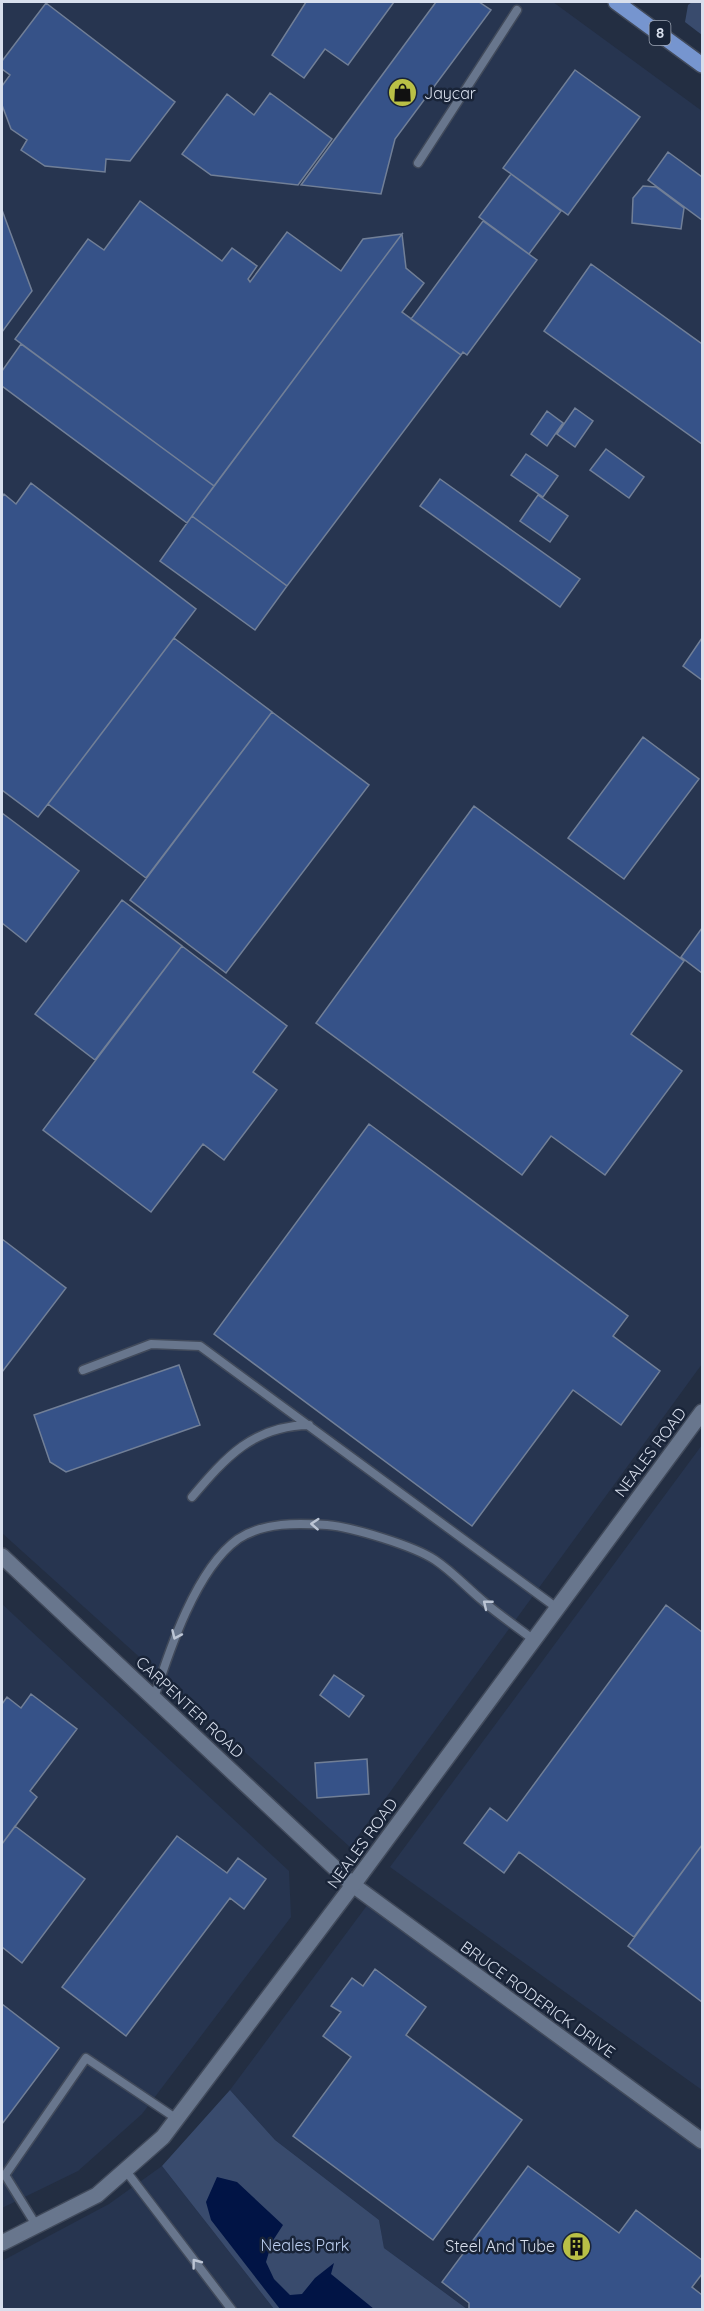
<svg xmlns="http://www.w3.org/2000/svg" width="704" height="2311" viewBox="0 0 704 2311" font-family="Quicksand,sans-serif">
<rect width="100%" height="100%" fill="#232e42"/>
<path fill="#273550" d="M 2,2 L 553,2 L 702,111 L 702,1364 L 350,1847 L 2,1533 Z
M 702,1445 L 702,2090 L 390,1867 Z
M 2,1604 L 289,1871 L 291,1917 L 142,2114 L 78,2171 L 2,2208 Z
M 371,1900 L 702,2143 L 702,2309 L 467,2309 L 384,2248 L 379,2220 L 275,2140 L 230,2090 Z
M 162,2166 L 274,2309 L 2,2310 L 2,2261 L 109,2204 Z"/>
<path fill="#394b6d" d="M 692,2 L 702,2 L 702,35 L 685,22 L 688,5 Z
M 230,2090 L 275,2140 L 379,2220 L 384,2248 L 467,2309 L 274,2309 L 162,2166 Z"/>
<path fill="#011445" d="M 217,2177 L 237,2182 L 283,2225 L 272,2242 L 266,2262 L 274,2279 L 290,2295 L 302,2294 L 315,2278 L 334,2263 L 331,2274 L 374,2309 L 280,2309 L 211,2220 L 206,2202 Z"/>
<path fill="#365288" stroke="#717f97" stroke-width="1.5" d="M 306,2 L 394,2 L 348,65 L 325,49 L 304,78 L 272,55 Z
M 436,2 L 479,2 L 491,10 L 395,139 L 381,194 L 301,185 Z
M 46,3 L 175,102 L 130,161 L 106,159 L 105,172 L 45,166 L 21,150 L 27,140 L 11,129 L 2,105 L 2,86 L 10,75 L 2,69 L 2,61 Z
M 575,70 L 640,117 L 568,215 L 503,168 Z
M 270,93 L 332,139 L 298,185 L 211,175 L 182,154 L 227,94 L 254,115 Z
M 668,152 L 702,177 L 702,220 L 648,180 Z
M 511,174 L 561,211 L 529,254 L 479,217 Z
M 643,186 L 656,187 L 684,208 L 681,229 L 632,223 L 633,198 Z
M 140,201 L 222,261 L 232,248 L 257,266 L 248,279 L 250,282 L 287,232 L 341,271 L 363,239 L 402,234 L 214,486 L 15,339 L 88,239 L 104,250 Z
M 2,210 L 32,291 L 2,332 Z
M 483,221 L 537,260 L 467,355 L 463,352 L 461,355 L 411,319 Z
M 402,234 L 406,268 L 424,283 L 402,312 L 461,355 L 287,586 L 192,516 Z
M 591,264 L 702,344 L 702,444 L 544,331 Z
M 21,344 L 214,486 L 187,523 L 2,386 L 2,371 Z
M 575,408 L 593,421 L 575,447 L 557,434 Z
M 547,411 L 563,423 L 547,446 L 531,434 Z
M 606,449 L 644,477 L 629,498 L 590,470 Z
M 526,454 L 558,476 L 543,497 L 511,475 Z
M 440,479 L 580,579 L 560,607 L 420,506 Z
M 31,483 L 196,609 L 38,817 L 2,790 L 2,497 L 4,494 L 16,504 Z
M 538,495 L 568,516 L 550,542 L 520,521 Z
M 192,516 L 287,586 L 255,630 L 160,561 Z
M 174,638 L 272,712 L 146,878 L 48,804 Z
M 702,638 L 702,680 L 683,666 Z
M 272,712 L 369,785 L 226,973 L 130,900 Z
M 643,737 L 699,779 L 624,879 L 568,838 Z
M 474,806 L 684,961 L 631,1034 L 682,1071 L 605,1175 L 551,1136 L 522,1175 L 316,1023 Z
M 2,813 L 79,871 L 26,942 L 2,923 Z
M 122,900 L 182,946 L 95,1060 L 35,1014 Z
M 702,928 L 702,973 L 681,957 Z
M 182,946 L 287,1026 L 253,1072 L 277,1090 L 224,1160 L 203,1144 L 151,1212 L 43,1130 Z
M 369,1124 L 628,1316 L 613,1336 L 660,1371 L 621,1425 L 573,1390 L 472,1526 L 214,1334 Z
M 2,1239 L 66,1288 L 2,1372 Z
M 179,1365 L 200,1425 L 66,1472 L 50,1462 L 34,1415 Z
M 666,1605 L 702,1632 L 702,1845 L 634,1937 L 519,1852 L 504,1873 L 464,1843 L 490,1808 L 507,1821 Z
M 334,1675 L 364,1696 L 349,1717 L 320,1695 Z
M 31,1694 L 77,1729 L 30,1791 L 37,1797 L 2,1844 L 2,1704 L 7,1697 L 21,1708 Z
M 367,1759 L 369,1794 L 317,1798 L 315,1763 Z
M 15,1826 L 85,1879 L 22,1963 L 2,1947 L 2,1844 Z
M 177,1836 L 227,1873 L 238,1858 L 266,1879 L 244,1909 L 230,1898 L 126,2036 L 62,1987 Z
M 702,1845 L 702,2002 L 628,1946 Z
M 375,1969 L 426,2007 L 406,2035 L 522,2120 L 433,2240 L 293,2136 L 351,2057 L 323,2036 L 341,2012 L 331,2006 L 352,1978 L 363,1986 Z
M 2,2004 L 59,2048 L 2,2124 Z
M 528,2166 L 619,2233 L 636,2210 L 702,2260 L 702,2274 L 692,2287 L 702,2295 L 702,2310 L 469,2310 L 469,2303 L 442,2282 Z"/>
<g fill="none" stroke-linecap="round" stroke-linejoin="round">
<defs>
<path id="lane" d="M 418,163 L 517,10
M 83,1370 L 151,1344 L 200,1346 L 557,1608
M 192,1497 C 226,1457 253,1426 309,1425
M 154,1698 C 169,1651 196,1569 238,1539 C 264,1522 298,1523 327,1525 C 352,1527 414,1546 435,1560 C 453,1572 466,1587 483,1601 C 499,1615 517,1627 534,1640
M 126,2171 L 232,2310
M 36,2225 L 5,2175 L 86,2058 L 177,2119"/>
<path id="street" d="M 2,1556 L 353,1885 L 702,2141"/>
<path id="secondary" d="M 2,2243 L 97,2195 L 163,2137 L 353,1885 L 702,1412"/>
<path id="primary" d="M 616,2 L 702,65"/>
</defs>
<use href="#lane" stroke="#414a5b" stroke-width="11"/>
<use href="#street" stroke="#414a5b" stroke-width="18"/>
<use href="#secondary" stroke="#414a5b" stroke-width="18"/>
<use href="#primary" stroke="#414a5b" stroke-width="18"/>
<use href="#lane" stroke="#68768d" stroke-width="8"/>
<use href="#street" stroke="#68768d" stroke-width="15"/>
<use href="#secondary" stroke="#68768d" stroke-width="15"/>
<use href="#primary" stroke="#7695cf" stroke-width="15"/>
</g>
<defs><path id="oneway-chevron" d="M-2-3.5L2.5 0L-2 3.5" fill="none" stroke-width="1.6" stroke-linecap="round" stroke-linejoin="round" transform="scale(1.5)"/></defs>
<g stroke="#bcc5d5">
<use href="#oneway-chevron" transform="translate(315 1524) rotate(-176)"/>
<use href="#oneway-chevron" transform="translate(487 1604) rotate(-141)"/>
<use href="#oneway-chevron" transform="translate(176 1635) rotate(114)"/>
<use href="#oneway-chevron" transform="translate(196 2263) rotate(-127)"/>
</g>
<defs>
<symbol id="shop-disc" viewBox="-11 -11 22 22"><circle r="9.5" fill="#b9c046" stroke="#192438"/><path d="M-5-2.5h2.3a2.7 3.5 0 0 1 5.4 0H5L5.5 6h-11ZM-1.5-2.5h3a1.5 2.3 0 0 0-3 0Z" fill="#111"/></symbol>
<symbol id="building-disc" viewBox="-11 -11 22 22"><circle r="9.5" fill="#b9c046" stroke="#192438"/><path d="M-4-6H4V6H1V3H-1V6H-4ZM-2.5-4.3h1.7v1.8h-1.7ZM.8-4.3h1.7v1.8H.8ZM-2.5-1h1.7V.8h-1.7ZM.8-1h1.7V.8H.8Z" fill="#111"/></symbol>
</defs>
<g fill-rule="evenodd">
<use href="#shop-disc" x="386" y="76" width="33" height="33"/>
<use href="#building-disc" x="560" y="2230" width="33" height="33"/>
</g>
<g text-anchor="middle" stroke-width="5" stroke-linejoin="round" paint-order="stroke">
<rect fill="#192438" stroke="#9fa7b7" stroke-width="1.5" x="649.5" y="21" width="21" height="24" rx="4.5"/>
<g font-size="15" font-weight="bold" fill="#d8dfed">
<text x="660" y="38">8</text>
</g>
<g font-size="16" fill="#d8dfed" stroke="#192438" text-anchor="start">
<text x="424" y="99">Jaycar</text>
<text x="555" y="2252" text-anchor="end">Steel And Tube</text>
</g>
<g font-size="16" fill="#d8dfed" stroke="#192438">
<text transform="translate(650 1452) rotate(-53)" y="6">NEALES ROAD</text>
<text transform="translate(190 1707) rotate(43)" y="6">CARPENTER ROAD</text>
<text transform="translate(362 1843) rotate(-54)" y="6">NEALES ROAD</text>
<text transform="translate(538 1999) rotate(36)" y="6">BRUCE RODERICK DRIVE</text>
</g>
<g font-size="16" fill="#bdcff0" stroke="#192438">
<text x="305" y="2251">Neales Park</text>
</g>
</g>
<rect width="704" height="2311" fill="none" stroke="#d8dfed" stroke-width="6"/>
</svg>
